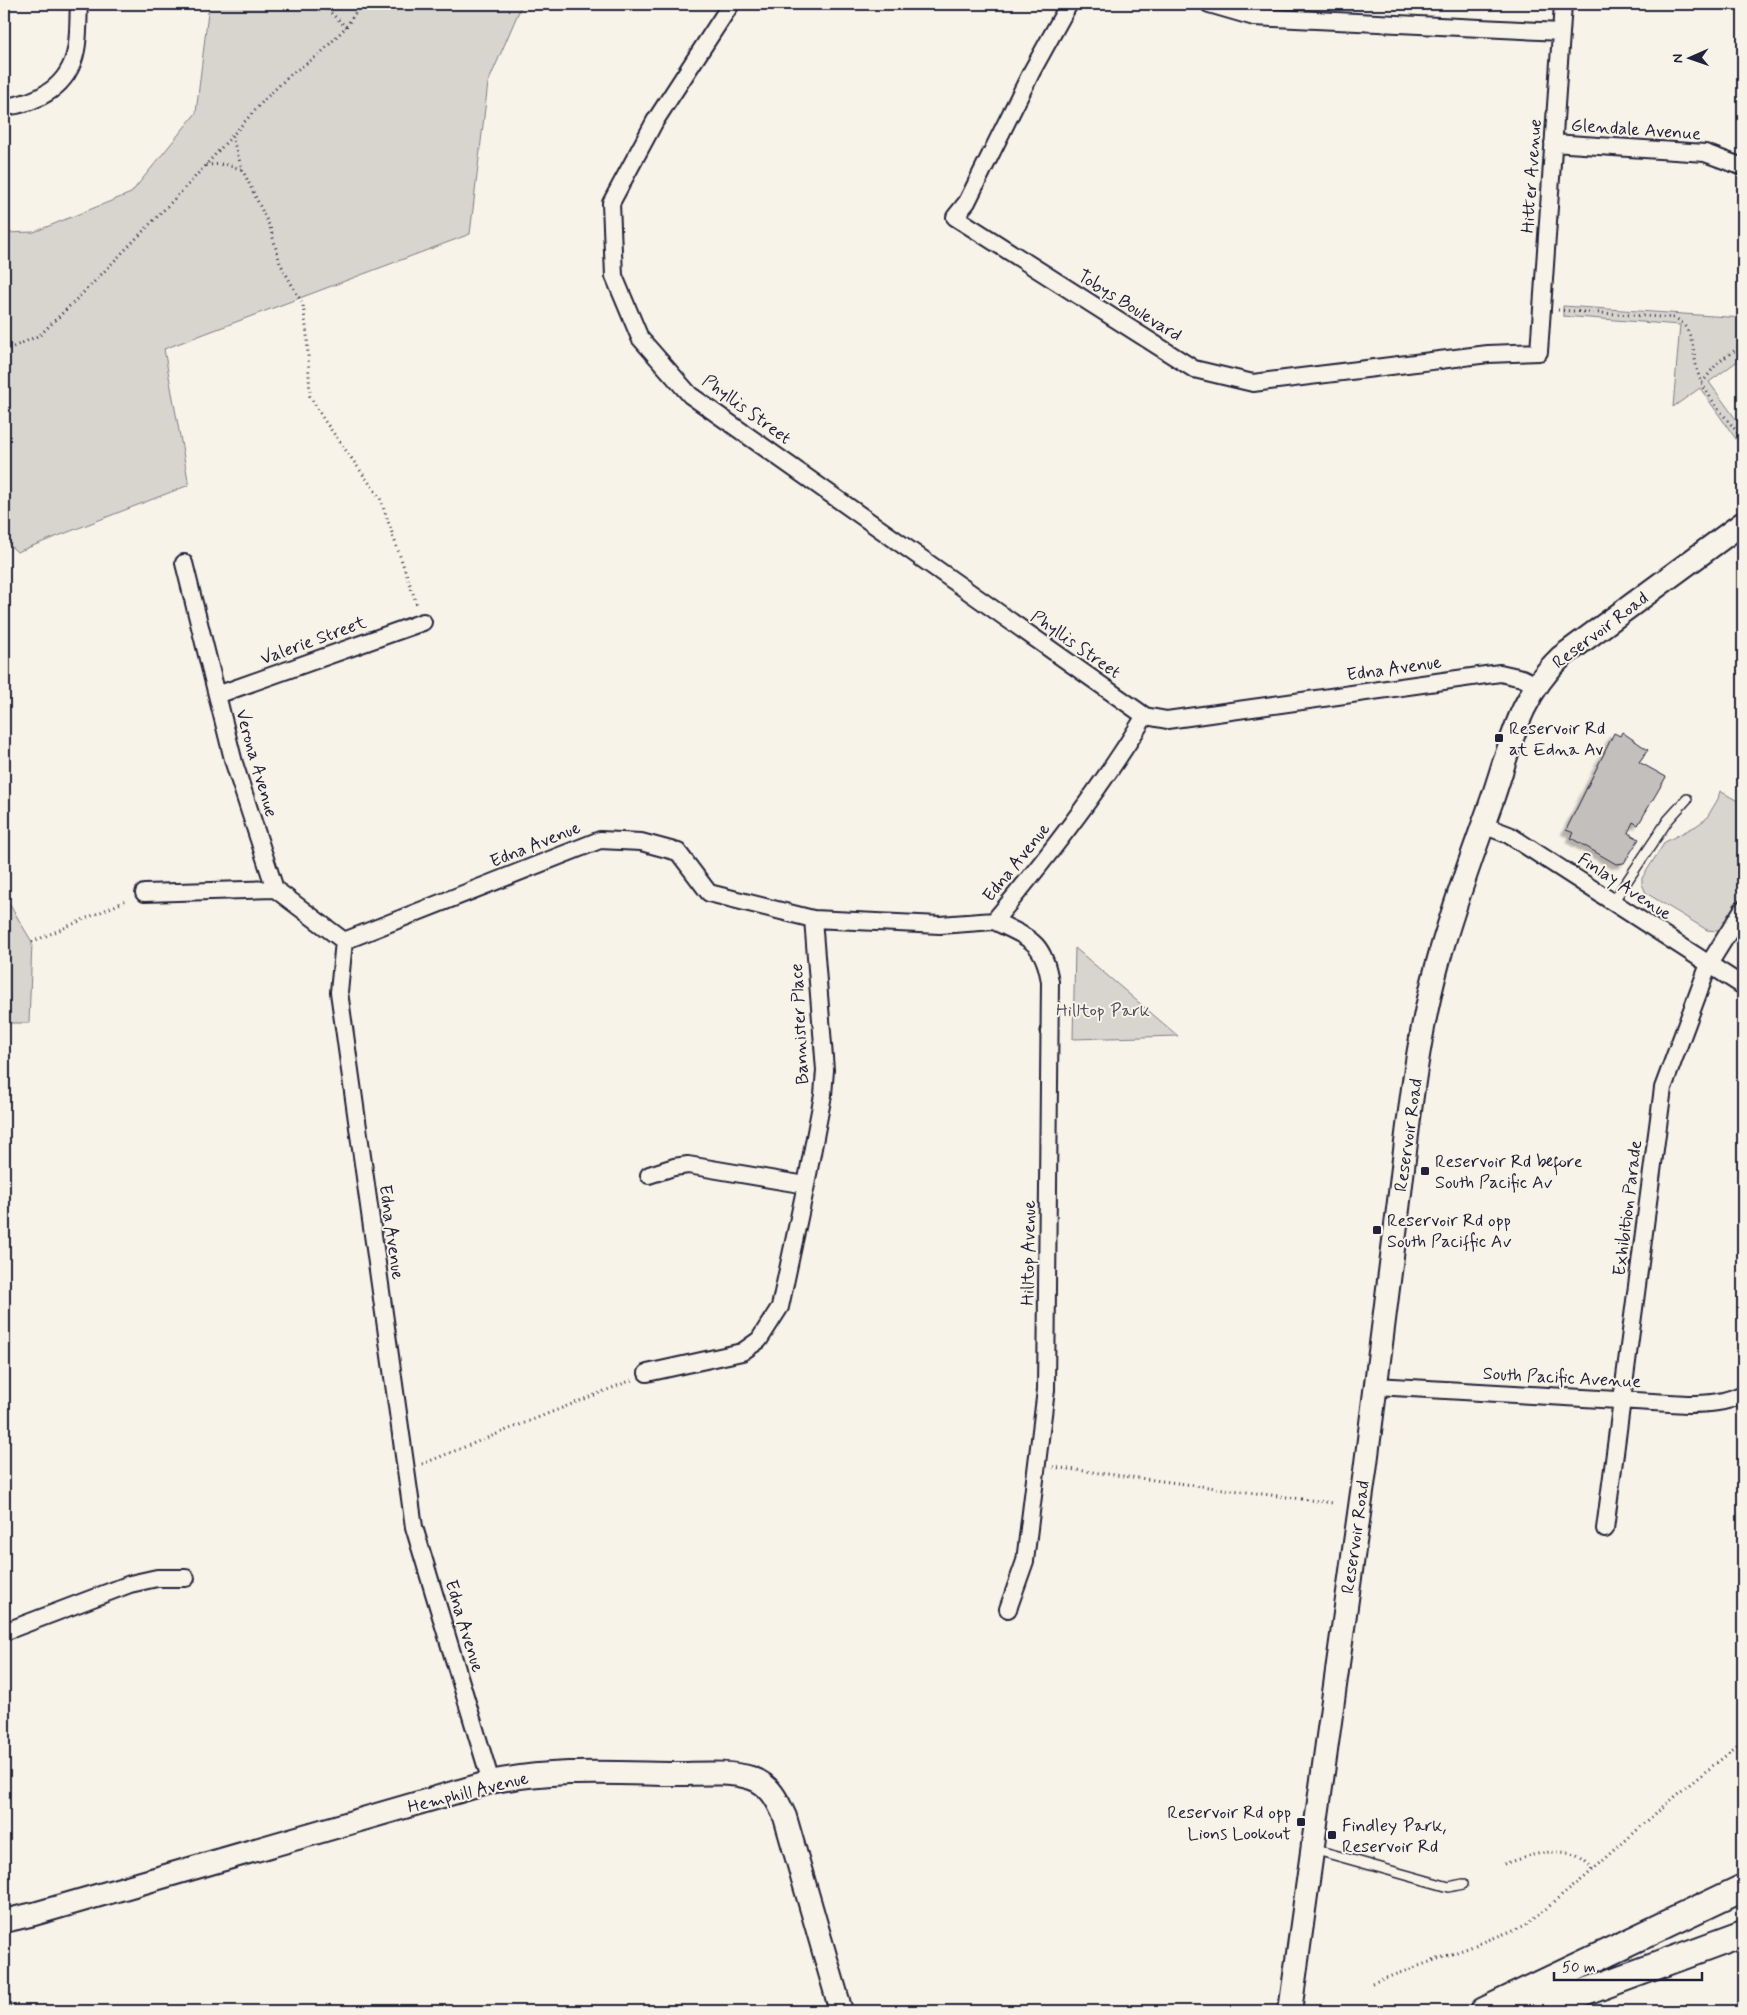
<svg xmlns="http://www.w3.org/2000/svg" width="1747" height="2015" viewBox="0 0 1747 2015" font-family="Mynerve,sans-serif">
<defs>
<filter id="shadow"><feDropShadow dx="-4.5" dy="4.5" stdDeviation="1" flood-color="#0004"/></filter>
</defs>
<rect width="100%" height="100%" fill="#f7f3e8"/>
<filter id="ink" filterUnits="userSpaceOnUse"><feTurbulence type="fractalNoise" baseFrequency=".02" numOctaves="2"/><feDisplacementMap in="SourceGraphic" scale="10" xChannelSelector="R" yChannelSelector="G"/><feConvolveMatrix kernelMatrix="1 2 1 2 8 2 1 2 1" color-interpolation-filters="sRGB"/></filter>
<g filter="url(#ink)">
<path fill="#d8d5cf" stroke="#7d7c85" d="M 209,4 L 522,4 L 488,83 L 470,234 L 164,349 L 189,485 L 17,552 L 4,540 L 4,233 L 34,232 L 131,193 L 196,113 Z
M 1563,306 L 1743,318 L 1743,357 L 1709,382 L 1743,429 L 1743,449 L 1700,388 L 1673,407 L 1680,325 L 1563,316 Z
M 1720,791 L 1743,804 L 1743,906 L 1724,929 L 1717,931 L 1707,930 L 1646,893 L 1642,884 L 1642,878 L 1665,842 L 1696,826 L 1706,819 L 1718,799 Z
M 4,895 L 32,942 L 29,1023 L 4,1023 Z
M 1075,948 L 1178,1036 L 1073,1039 Z"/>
<path fill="#c2bfbd" stroke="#22223b" filter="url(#shadow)" d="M 1622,732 L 1648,750 L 1639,762 L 1666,777 L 1638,825 L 1633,822 L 1628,833 L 1639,839 L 1624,863 L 1616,864 L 1571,838 L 1574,833 L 1566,830 L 1614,733 L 1620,736 Z"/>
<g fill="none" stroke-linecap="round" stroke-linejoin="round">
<defs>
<path id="lane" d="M 1613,902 L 1668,820 L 1687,799
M 1313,1849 L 1449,1887 L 1463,1884"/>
<path id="street" d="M 731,4 L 655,121 L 611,203 L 614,276 L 640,338 L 690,395 L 1145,716
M 1069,4 L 1032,71 L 967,202 L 955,217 L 1194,369 L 1253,383 L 1488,354 L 1539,352 L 1563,4
M 1209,4 L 1254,17 L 1561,32
M 4,107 C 38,103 69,87 76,50 C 79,35 78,19 79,4
M 1553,143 L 1705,153 L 1743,167
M 184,563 L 234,763 L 275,889 L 344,941
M 217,695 L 423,622
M 1483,825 L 1509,835 L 1743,986
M 144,893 L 275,889
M 994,921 C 1029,938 1044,941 1050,982 L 1046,1390 L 1025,1561 L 1008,1609
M 344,941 L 600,840 L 641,842 L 678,852 L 709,893 L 813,919 L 940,925 L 994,921 C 1049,856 1101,788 1145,716 L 1167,720 L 1500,673 L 1522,678 L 1536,685
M 344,941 L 339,992 L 414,1527 L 491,1782
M 649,1175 L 674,1167 L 688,1165 L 806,1185
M 647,1373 L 742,1352 L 759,1340 L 780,1307 L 806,1185 L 823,1095 L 825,1070 L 813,919
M 1376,1386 L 1687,1404 C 1707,1404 1725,1403 1743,1394
M 1605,1529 L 1663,1088 L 1709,964 L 1743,909
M 4,1632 L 130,1584 L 157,1578 L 186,1578"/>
<path id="secondary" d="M 4,1921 L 34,1914 L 491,1782 C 553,1769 612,1773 675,1774 C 699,1774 728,1771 751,1778 C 770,1784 778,1801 785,1817 L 841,2011
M 1290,2011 C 1314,1831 1340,1651 1365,1471 C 1377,1378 1388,1286 1400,1193 C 1409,1117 1417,1040 1437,966 C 1452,909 1473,854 1492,800 C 1511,745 1518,698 1561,657 L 1743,523"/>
<path id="primary" d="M 1484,2011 L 1743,1888
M 1534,2011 L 1743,1934"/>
</defs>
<use href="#lane" stroke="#22223b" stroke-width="12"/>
<use href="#street" stroke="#22223b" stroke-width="20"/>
<use href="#secondary" stroke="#22223b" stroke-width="26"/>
<use href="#primary" stroke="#22223b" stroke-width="30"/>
<path stroke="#22223b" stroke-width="3" stroke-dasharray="1 4" stroke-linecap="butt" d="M 319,4 L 327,9 L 346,27
M 232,136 L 242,169 L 270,227 L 280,263 L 303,305 L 307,334 L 310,396 L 324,420 L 380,498 L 417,605
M 206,165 L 224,164 L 241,169
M 1558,310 L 1675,318 C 1696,329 1692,357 1699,376 C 1708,400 1729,420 1743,440
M 4,351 L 40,335 L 93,283 L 186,187 L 266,98 L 291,74 L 320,54 L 346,27 L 361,4
M 1702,383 L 1718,362 L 1743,345
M 32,942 L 128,900
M 422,1464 L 632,1380
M 1053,1467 L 1333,1503
M 1504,1864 C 1533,1854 1572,1840 1593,1870
M 1372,1983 L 1468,1948 L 1526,1925 L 1585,1877 L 1676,1795 L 1743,1742"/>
<use href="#lane" stroke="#f7f3e8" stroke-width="9"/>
<use href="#street" stroke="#f7f3e8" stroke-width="16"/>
<use href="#secondary" stroke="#f7f3e8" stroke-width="22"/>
<use href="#primary" stroke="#f7f3e8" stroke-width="26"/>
</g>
</g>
<g fill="#22223b" stroke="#f7f3e8" stroke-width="2">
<rect x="1494" y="733" width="10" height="10" rx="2.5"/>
<rect x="1420" y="1166" width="10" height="10" rx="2.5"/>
<rect x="1372" y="1225" width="10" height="10" rx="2.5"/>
<rect x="1296" y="1817" width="10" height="10" rx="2.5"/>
<rect x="1327" y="1830" width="10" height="10" rx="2.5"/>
</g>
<g text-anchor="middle" stroke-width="4" stroke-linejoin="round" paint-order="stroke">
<g font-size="18" fill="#22223b" stroke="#f7f3e8">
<text transform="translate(1636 129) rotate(4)" y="6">Glendale Avenue</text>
<text transform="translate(1531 176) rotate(-86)" y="6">Hitter Avenue</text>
<text transform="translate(1130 305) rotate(32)" y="6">Tobys Boulevard</text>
<text transform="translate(747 409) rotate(36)" y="6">Phyllis Street</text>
<text transform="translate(1600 630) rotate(-37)" y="6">Reservoir Road</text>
<text transform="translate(313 640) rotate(-20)" y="6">Valerie Street</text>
<text transform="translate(1076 644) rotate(35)" y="6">Phyllis Street</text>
<text transform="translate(1394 668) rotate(-8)" y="6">Edna Avenue</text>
<text transform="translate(257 763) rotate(74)" y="6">Verona Avenue</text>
<text transform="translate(535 844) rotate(-22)" y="6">Edna Avenue</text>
<text transform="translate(1016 862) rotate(-51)" y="6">Edna Avenue</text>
<text transform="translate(1625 886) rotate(33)" y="6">Finlay Avenue</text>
<text transform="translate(799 1024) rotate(-93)" y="6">Bannister Place</text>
<text transform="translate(1408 1135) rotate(-82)" y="6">Reservoir Road</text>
<text transform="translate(1627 1208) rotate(-83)" y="6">Exhibition Parade</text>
<text transform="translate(392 1232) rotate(82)" y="6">Edna Avenue</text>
<text transform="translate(1028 1253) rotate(-89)" y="6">Hilltop Avenue</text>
<text transform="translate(1562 1377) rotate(3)" y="6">South Pacific Avenue</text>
<text transform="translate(1355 1537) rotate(-82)" y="6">Reservoir Road</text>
<text transform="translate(465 1626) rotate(73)" y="6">Edna Avenue</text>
<text transform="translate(468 1792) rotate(-14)" y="6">Hemphill Avenue</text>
</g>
<g font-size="18" fill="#22223b" stroke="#f7f3e8" text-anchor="start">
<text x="1509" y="734">Reservoir Rd<tspan x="1509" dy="21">at Edna Av</tspan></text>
<text x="1435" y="1167">Reservoir Rd before<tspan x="1435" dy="21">South Pacific Av</tspan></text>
<text x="1387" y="1226">Reservoir Rd opp<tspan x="1387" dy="21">South Paciffic Av</tspan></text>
<text x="1291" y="1818" text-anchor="end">Reservoir Rd opp<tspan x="1291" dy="21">Lions Lookout</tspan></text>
<text x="1342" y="1831">Findley Park,<tspan x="1342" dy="21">Reservoir Rd</tspan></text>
</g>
<g font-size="18" fill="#504f60" stroke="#f7f3e8">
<text x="1103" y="1016">Hilltop Park</text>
</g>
</g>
<rect width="1747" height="2015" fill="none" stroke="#f7f3e8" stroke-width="20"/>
<rect x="10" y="10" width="1727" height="1995" fill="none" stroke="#22223b" stroke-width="2" filter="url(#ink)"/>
<g transform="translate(1690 58) rotate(268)" stroke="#f7f3e8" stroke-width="4" paint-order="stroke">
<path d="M0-4L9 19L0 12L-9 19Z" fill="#22223b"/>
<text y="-8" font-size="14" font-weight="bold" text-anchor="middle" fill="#22223b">N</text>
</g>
<path d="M1554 1972v8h148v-8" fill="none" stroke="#22223b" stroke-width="2.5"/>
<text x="1562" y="1972" font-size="15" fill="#22223b" stroke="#f7f3e8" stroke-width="4" paint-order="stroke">50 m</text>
</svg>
